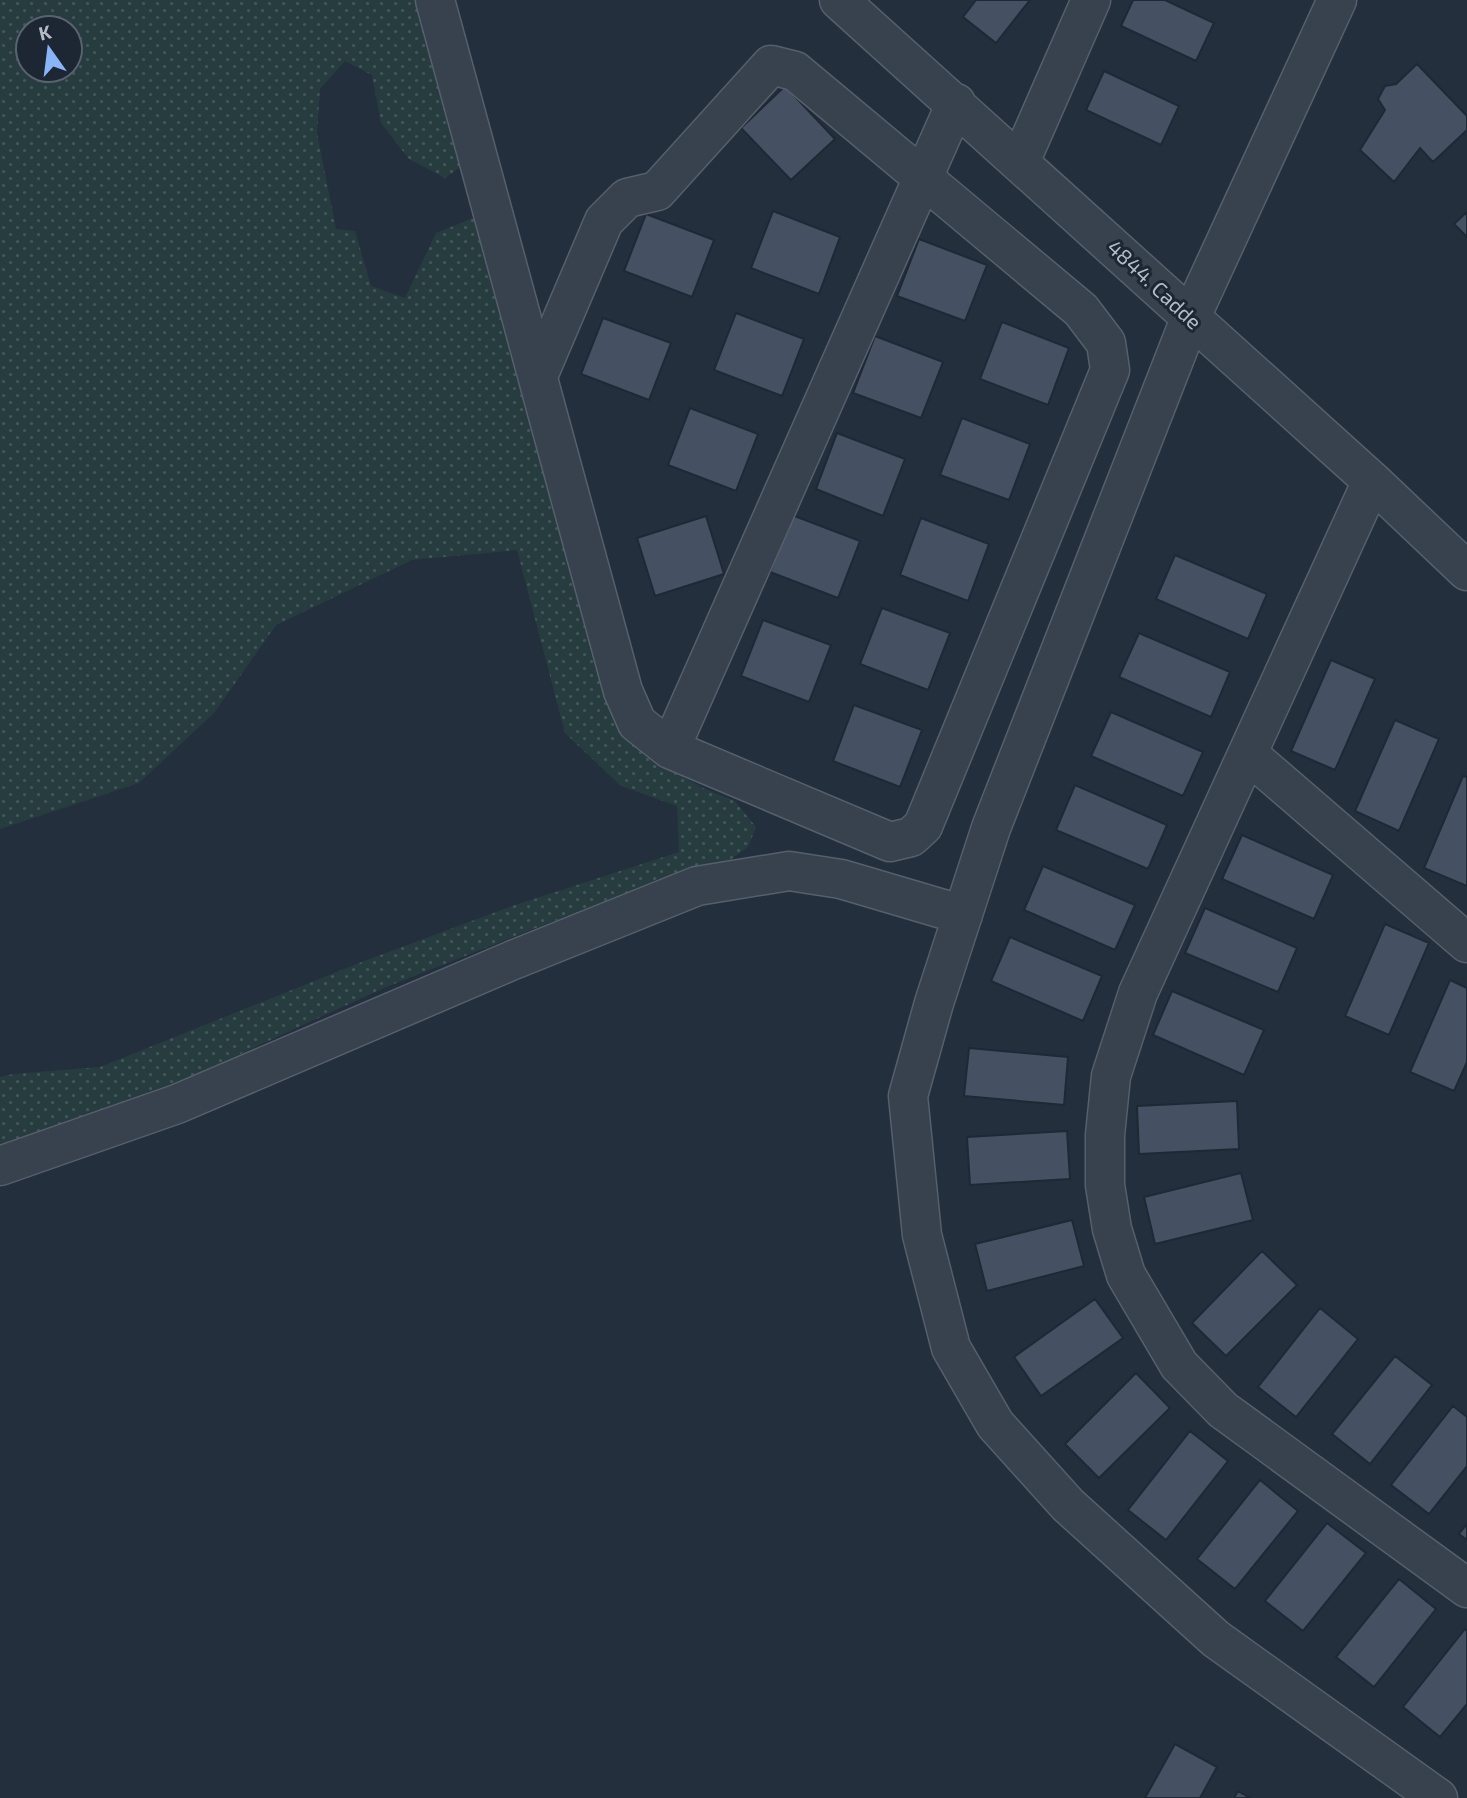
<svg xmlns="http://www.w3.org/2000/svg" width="1467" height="1798" viewBox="0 0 1467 1798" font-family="'Exo 2',sans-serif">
<defs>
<pattern id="grass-dots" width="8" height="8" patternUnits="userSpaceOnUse" patternTransform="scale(1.75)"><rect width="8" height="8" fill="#263c3f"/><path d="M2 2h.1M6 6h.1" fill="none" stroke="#435659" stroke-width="1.8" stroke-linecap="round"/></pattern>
</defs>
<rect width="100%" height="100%" fill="#242f3e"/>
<path fill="url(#grass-dots)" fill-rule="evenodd" d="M 0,0 L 419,0 L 470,160 L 445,178 L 409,159 L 381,123 L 372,75 L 345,61 L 320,89 L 317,133 L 336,229 L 355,231 L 371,286 L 405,298 L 436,233 L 473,218 L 490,248 L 654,759 L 703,788 L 735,801 L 756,827 L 748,847 L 730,860 L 546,924 L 384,988 L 168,1087 L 0,1148 L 0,1077 L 13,1074 L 100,1067 L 359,963 L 512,906 L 679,852 L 677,806 L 621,786 L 565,733 L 517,550 L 412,560 L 276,625 L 214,713 L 139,783 L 0,829 ZM 28,28 L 70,28 L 70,70 L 28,70 Z"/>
<path fill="#455162" stroke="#1f2835" stroke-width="2" d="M 976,0 L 1030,0 L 996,43 L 963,17 Z
M 1133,0 L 1165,0 L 1214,23 L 1196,61 L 1121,26 Z
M 1417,64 L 1467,116 L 1467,130 L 1433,162 L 1420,148 L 1394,182 L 1360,150 L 1385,110 L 1378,99 L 1385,86 L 1396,84 Z
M 1104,71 L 1179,106 L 1161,145 L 1086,110 Z
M 785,86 L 835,139 L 791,180 L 741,128 Z
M 773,211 L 840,237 L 819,294 L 751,268 Z
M 1467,212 L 1467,237 L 1454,224 Z
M 646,214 L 714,240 L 692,297 L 624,271 Z
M 919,239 L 987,265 L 965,321 L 897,296 Z
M 736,313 L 804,339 L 782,396 L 714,370 Z
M 603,318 L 671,343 L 649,400 L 581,374 Z
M 1002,322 L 1069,348 L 1048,405 L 980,379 Z
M 875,336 L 943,362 L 921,418 L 853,393 Z
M 690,408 L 758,434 L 736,491 L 668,465 Z
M 962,418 L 1030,444 L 1009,500 L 940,475 Z
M 837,433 L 905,459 L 883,516 L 816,489 Z
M 792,515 L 860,541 L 838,598 L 770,572 Z
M 706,516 L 724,574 L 655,596 L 637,538 Z
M 921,518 L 989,544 L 968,601 L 900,575 Z
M 1175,555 L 1267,594 L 1248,639 L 1156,599 Z
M 882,608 L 950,633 L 928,690 L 860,664 Z
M 763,620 L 831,645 L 809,702 L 741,676 Z
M 1139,633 L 1230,672 L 1211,717 L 1119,677 Z
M 1331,660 L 1375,679 L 1335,770 L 1291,751 Z
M 854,705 L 922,730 L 900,787 L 833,761 Z
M 1111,712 L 1203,752 L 1183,796 L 1091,756 Z
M 1395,720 L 1439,739 L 1399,831 L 1355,811 Z
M 1463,776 L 1467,777 L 1467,886 L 1424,868 Z
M 1075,785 L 1167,825 L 1148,869 L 1056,830 Z
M 1242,835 L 1333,875 L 1314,919 L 1222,879 Z
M 1043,866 L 1135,905 L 1115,950 L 1024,910 Z
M 1205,908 L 1297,948 L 1278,992 L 1185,953 Z
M 1385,924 L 1429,943 L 1389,1035 L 1345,1016 Z
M 1010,937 L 1102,976 L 1083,1021 L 991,981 Z
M 1450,980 L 1467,988 L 1467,1062 L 1454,1091 L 1410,1072 Z
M 1172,991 L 1264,1030 L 1244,1075 L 1153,1035 Z
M 969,1048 L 1068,1057 L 1064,1105 L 964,1096 Z
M 1237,1101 L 1239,1149 L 1139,1154 L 1137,1106 Z
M 1067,1131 L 1070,1179 L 970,1185 L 967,1137 Z
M 1241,1173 L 1253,1220 L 1155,1244 L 1144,1197 Z
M 1072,1220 L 1084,1266 L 987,1291 L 975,1244 Z
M 1262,1251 L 1297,1285 L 1226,1356 L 1192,1323 Z
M 1095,1299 L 1123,1338 L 1041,1396 L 1014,1357 Z
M 1320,1308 L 1358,1339 L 1296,1417 L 1258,1387 Z
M 1395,1356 L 1432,1385 L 1370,1464 L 1332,1434 Z
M 1136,1373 L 1170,1408 L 1099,1478 L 1065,1444 Z
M 1453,1406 L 1467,1417 L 1467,1466 L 1429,1514 L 1391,1485 Z
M 1190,1431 L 1228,1461 L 1166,1540 L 1128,1510 Z
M 1260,1480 L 1298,1511 L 1235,1589 L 1197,1559 Z
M 1327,1523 L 1366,1553 L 1303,1631 L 1265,1601 Z
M 1467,1524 L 1467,1540 L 1459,1534 Z
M 1399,1579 L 1436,1609 L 1374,1687 L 1336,1657 Z
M 1465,1629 L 1467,1631 L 1467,1704 L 1440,1737 L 1403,1707 Z
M 1175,1744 L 1217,1767 L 1200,1798 L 1145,1798 Z
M 1238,1791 L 1250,1798 L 1234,1798 Z"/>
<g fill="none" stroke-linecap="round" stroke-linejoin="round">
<defs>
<path id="minor" d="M 435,0 L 623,691 L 637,723 L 670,749 L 890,842 L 911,837 L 923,826 L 1110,370 L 1106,343 L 1081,310 L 795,71 L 771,65 L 657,191 L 627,198 L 604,221 L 538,376
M 839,0 L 1372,481 L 1467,571
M 1337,0 L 1190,319 L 991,828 L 934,1003 L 908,1096 L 922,1235 L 951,1348 L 995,1424 L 1068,1505 L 1216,1639 L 1438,1798
M 1020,162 L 1091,0
M 1372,481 L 1138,993 L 1111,1076 L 1105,1135 L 1105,1185 L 1112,1229 L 1126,1275 L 1179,1365 L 1223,1410 L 1467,1588
M 670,749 L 956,103
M 1248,754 L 1467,943
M 0,1166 L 177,1104 L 513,960 L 697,886 L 789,871 L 841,879 L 963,915"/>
</defs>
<use href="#minor" stroke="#565f6c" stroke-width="41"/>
<use href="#minor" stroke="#38414e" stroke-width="38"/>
</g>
<g text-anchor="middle" stroke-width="6" stroke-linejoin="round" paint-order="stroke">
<g font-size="21" fill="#b4bcc9" stroke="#1d2633">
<text transform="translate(1154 285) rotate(43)" y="7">4844. Cadde</text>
</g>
</g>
<g transform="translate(49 49) rotate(346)"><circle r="33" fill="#1d2633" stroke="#59626f" stroke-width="2"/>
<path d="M0-5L12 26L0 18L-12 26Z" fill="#8ab4f8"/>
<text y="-10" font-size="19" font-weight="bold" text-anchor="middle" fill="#b4bcc9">K</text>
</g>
</svg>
